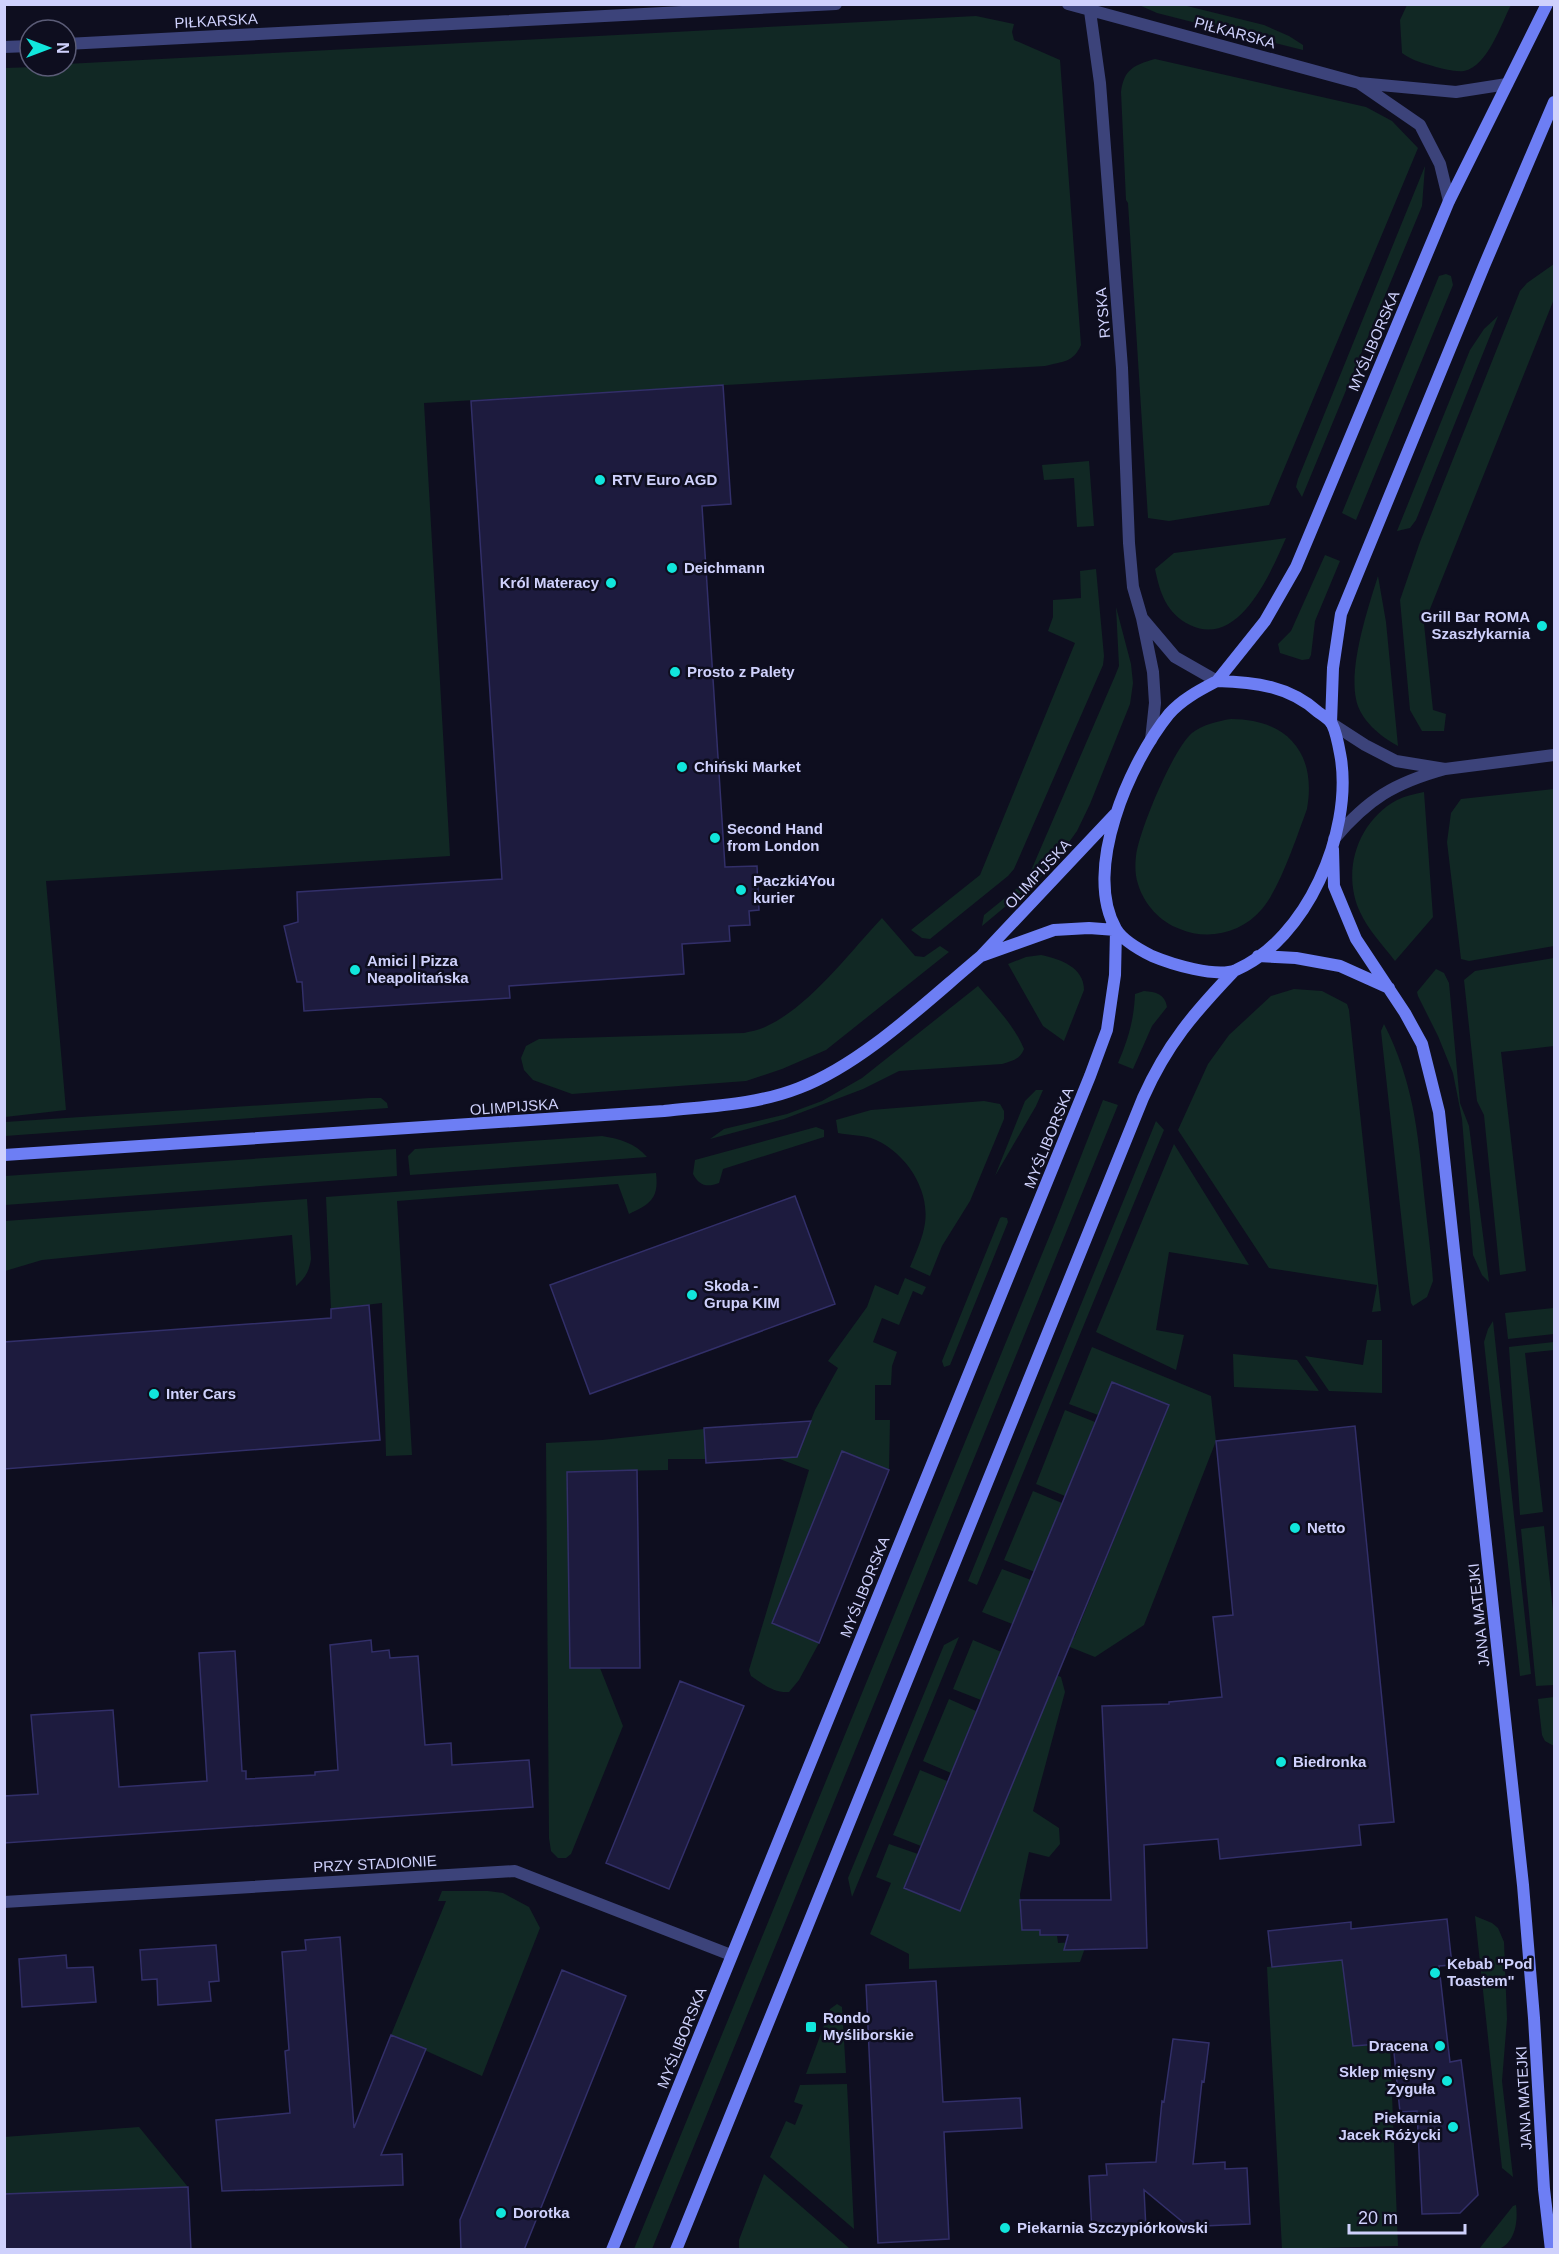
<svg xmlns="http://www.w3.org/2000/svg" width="1559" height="2254" viewBox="0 0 1559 2254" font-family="Helvetica,sans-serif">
<rect width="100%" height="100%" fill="#0e0e1f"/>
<path fill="#112824" d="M 1139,5 L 1183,5 L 1264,25 L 1289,36 L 1303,45 L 1303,50 L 1157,13 Z
M 1407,5 L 1407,4 L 1511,5 C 1501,24 1488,66 1464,71 C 1454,72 1445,69 1436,67 C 1423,63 1413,61 1402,53 L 1400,20 Z
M 976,16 L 1014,24 L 1012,32 L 1014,40 L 1060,60 L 1081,345 C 1073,363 1063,361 1045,366 L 424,403 L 450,856 L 46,881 L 66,1110 L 5,1117 L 5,68 L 66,66 L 66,64 Z
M 1155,59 L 1366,107 L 1392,121 L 1418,148 L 1269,505 L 1169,521 L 1148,518 L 1128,203 L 1126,200 L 1121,92 C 1124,69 1134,65 1155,59 Z
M 1425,166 L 1422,206 L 1302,497 L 1296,487 L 1298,479 Z
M 1554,264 L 1554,299 L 1424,624 L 1433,710 L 1446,714 L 1444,731 L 1422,731 L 1410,710 L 1400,600 L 1420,542 L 1520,291 L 1527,283 Z
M 1446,274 L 1451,276 L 1453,285 L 1356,520 L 1342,513 L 1439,276 Z
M 1498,316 L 1416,520 L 1410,528 L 1397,531 L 1470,350 L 1484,329 Z
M 1089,461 L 1094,526 L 1077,527 L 1074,478 L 1044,480 L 1042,465 Z
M 1286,538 C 1271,572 1239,649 1190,625 C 1166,613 1160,593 1155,569 L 1174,553 Z
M 1325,555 L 1340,561 L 1315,621 L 1311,655 L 1309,659 L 1302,660 L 1280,653 L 1278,644 L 1291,631 Z
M 1096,569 L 1104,656 L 1103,665 L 1014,869 L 1008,876 L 930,939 L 922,938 L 911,930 L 980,875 L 1075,643 L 1048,631 L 1053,617 L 1053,600 L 1081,598 L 1080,571 Z
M 1378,576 L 1386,622 L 1398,746 C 1380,736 1360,720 1356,699 C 1349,665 1368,608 1378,576 Z
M 1116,607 L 1131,664 L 1133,683 L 1130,704 L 1090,804 L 1077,831 L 1049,870 L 982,926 L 984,915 L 1021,885 L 1030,873 L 1115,676 L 1119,666 Z
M 1231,719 C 1287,719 1317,753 1307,809 C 1297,836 1280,888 1262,909 C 1242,933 1208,941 1180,929 C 1160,922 1144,904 1138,884 C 1135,875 1135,865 1136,856 C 1139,831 1173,749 1192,733 C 1202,725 1218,721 1231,719 Z
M 1554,789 L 1554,946 L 1469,961 L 1461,959 L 1447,842 L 1451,813 L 1461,799 Z
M 1424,792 L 1433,917 L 1395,961 C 1383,945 1368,930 1360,912 C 1341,871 1358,821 1397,800 C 1405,796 1415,794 1424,792 Z
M 882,918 L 915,956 L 924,957 L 940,946 L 949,952 L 826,1050 L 782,1069 L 746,1081 L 572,1094 L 533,1080 L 524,1070 L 521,1058 L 526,1046 L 539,1039 L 744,1033 C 752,1031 760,1030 767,1026 C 810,1006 849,953 882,918 Z
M 1041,955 C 1060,959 1084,967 1084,990 L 1064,1041 L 1043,1026 L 1008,964 L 1026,957 Z
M 1554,958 L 1554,1046 L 1501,1052 L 1526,1271 L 1500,1275 L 1484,1115 L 1477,1101 L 1464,980 L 1475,971 Z
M 1436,969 L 1444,973 L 1449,983 L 1460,1103 L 1469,1126 L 1489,1282 L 1482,1275 L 1473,1255 L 1462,1119 L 1453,1073 L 1438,1036 L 1418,996 L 1417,992 Z
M 978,986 C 994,1005 1014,1025 1024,1049 C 1020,1060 1011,1061 1002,1064 L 899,1071 L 863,1089 L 784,1119 L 710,1139 L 724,1129 L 787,1114 L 822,1101 L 862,1078 Z
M 1294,989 L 1322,991 L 1347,1004 L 1349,1010 L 1381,1311 L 1372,1312 L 1377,1285 L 1269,1268 L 1178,1130 L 1208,1064 L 1229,1035 L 1271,996 Z
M 1144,991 C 1156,992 1165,994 1167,1007 L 1152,1026 L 1133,1069 L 1118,1063 C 1128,1040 1134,1020 1135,994 Z
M 1384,1024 C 1413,1081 1418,1131 1424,1194 C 1427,1223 1431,1252 1433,1281 L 1427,1297 L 1413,1306 L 1411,1303 L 1407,1270 L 1381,1031 Z
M 1036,1090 L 1043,1090 L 1036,1106 L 995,1176 L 1025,1101 Z
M 370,1098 L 381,1098 L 387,1103 L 388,1108 L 5,1136 L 5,1122 Z
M 1103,1100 L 1118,1105 L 652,2249 L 634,2249 L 1056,1220 Z
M 984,1101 L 1000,1104 L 1004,1111 L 1004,1119 L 970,1201 L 942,1246 L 930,1276 L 910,1267 C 916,1252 923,1238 925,1223 C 930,1188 904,1150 871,1138 C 861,1135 849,1135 838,1133 L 836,1120 L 871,1110 Z
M 1156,1121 L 1164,1130 L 977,1585 L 968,1581 Z
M 816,1127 L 824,1130 L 824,1137 L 723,1169 L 719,1183 C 706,1188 699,1185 693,1174 L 695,1160 Z
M 602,1136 C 620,1139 635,1143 647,1157 L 410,1175 L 408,1156 L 415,1149 Z
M 1174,1144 L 1249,1265 L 1169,1252 L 1156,1330 L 1184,1335 L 1176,1370 L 1096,1332 Z
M 396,1149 L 397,1176 L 5,1205 L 5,1176 Z
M 656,1173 C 659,1198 651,1204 629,1214 L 618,1184 L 397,1201 L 412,1455 L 386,1456 L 382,1303 L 331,1309 L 326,1197 Z
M 307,1199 L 311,1259 C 309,1272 305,1278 296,1286 L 292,1235 L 42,1260 L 5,1271 L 5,1221 Z
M 1002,1217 L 1007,1218 L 1008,1222 L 950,1365 L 944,1367 L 942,1361 L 1000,1218 Z
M 905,1278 L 926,1287 L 922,1295 L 913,1291 L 899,1325 L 882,1318 L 873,1342 L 897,1352 L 892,1366 L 891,1385 L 875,1385 L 875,1420 L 890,1420 L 889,1470 L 842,1451 L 772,1623 L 819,1643 L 799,1680 L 789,1692 C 774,1693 763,1684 751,1676 L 749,1670 L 809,1470 L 777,1458 L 804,1438 L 815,1410 L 838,1368 L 828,1361 L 867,1307 L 875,1285 L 898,1295 Z
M 1554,1308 L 1554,1334 L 1508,1339 L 1505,1313 Z
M 1493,1321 L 1531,1674 L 1520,1676 L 1484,1342 L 1488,1329 Z
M 1367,1340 L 1382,1340 L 1382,1393 L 1329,1391 L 1305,1356 L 1363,1365 Z
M 1554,1342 L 1554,1350 L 1525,1353 L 1543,1512 L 1520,1515 L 1509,1347 Z
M 1092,1347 L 1211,1396 L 1216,1441 L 1144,1625 L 1095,1657 L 982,1612 L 1002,1569 L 1031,1580 L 1017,1615 L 1074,1638 L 1169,1405 L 1112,1382 L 1098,1415 L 1069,1404 Z
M 1233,1354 L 1297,1360 L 1319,1391 L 1234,1387 Z
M 1065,1410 L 1095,1422 L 1065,1496 L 1036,1484 Z
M 704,1429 L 706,1459 L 668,1459 L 668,1470 L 567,1472 L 570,1668 L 600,1668 L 623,1726 L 571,1854 L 566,1858 L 558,1858 L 551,1851 L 549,1838 L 546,1443 L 602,1440 Z
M 1033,1491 L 1062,1503 L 1035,1572 L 1004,1560 Z
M 1544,1526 L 1554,1620 L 1554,1685 L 1536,1686 L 1521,1529 Z
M 959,1637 L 852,1897 L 848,1878 L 944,1645 Z
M 973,1640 L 1061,1677 L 1065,1692 L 1033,1811 L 1059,1828 L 1060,1844 L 1049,1857 L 1029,1852 L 1020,1894 L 1022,1930 L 1040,1930 L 1041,1935 L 1057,1936 L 1058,1943 L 1075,1942 L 1086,1945 L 1080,1962 L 909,1969 L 909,1954 L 870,1934 L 891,1883 L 876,1877 L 889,1844 L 918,1854 L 904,1888 L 960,1911 L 1051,1691 L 994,1668 L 981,1700 L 953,1689 Z
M 1554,1697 L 1554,1746 L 1545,1741 L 1542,1735 L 1538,1699 Z
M 949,1699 L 976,1711 L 951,1773 L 923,1761 Z
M 920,1770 L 947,1781 L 921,1846 L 893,1835 Z
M 442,1891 L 488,1891 L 503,1893 L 529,1907 L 540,1928 L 482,2076 L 391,2035 L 446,1901 L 438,1901 Z
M 1475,1916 L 1492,1923 L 1498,1928 L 1504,1942 L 1507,2019 L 1502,2081 L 1513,2177 L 1502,2168 Z
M 1354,1958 L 1348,2009 L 1353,2045 L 1390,2044 L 1398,2246 L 1282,2249 L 1267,1967 Z
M 837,2004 L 842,2007 L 846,2073 L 806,2074 L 830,2009 Z
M 847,2084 L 854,2229 L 770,2157 L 786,2121 L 795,2125 L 803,2105 L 794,2102 L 800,2085 Z
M 139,2127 L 188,2187 L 5,2194 L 4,2137 Z
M 764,2174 L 849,2248 L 849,2249 L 739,2249 L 739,2240 Z
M 1516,2205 C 1518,2220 1516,2242 1499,2249 C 1494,2251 1485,2250 1479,2249 L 1513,2206 Z"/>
<path fill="#1d1b3e" stroke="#322f69" stroke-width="1.5" d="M 723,385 L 731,504 L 702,506 L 725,867 L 757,866 L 759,910 L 749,911 L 750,925 L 729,926 L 730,941 L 682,944 L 684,974 L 509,986 L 510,998 L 304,1011 L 302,982 L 297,982 L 284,926 L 298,922 L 297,892 L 502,879 L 471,401 Z
M 795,1196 L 835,1304 L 590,1394 L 550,1285 Z
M 369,1305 L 380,1440 L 4,1469 L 4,1342 L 331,1318 L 331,1309 Z
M 1112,1382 L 1169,1405 L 960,1911 L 904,1888 Z
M 811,1421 L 797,1457 L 706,1463 L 704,1428 Z
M 1355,1426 L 1394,1822 L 1359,1825 L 1361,1845 L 1220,1859 L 1218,1839 L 1144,1845 L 1147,1948 L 1064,1950 L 1068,1935 L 1040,1935 L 1040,1930 L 1022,1930 L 1020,1900 L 1111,1900 L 1102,1706 L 1169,1704 L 1169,1702 L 1222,1697 L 1213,1617 L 1233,1615 L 1216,1441 Z
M 842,1451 L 889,1470 L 819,1643 L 772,1623 Z
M 637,1470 L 640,1668 L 570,1668 L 567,1472 Z
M 371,1640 L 372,1652 L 389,1650 L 390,1658 L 418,1656 L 425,1745 L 451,1743 L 452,1765 L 529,1760 L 533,1807 L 4,1843 L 4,1796 L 38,1794 L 31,1715 L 113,1710 L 119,1787 L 207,1781 L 199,1653 L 235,1651 L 242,1771 L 246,1771 L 246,1779 L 315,1775 L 315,1772 L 338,1770 L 330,1645 Z
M 680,1681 L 744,1706 L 669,1889 L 606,1863 Z
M 1447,1919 L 1452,1965 L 1439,1966 L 1446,2028 L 1450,2062 L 1461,2060 L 1478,2195 L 1460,2213 L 1422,2214 L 1417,2111 L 1400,2112 L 1393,2043 L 1353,2046 L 1342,1960 L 1272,1967 L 1268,1931 L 1351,1922 L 1351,1929 Z
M 340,1937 L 354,2128 L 391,2035 L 426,2049 L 381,2155 L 402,2154 L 403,2185 L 222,2191 L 216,2120 L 290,2113 L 285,2051 L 289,2050 L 282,1952 L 306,1950 L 305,1940 Z
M 216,1945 L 219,1981 L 209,1982 L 211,2001 L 158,2005 L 157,1979 L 142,1980 L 140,1950 Z
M 66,1955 L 67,1968 L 93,1967 L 96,2002 L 22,2007 L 19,1959 Z
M 562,1970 L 626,1996 L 524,2250 L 461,2250 L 460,2220 Z
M 936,1981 L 943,2102 L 1020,2098 L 1022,2128 L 944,2132 L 949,2239 L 878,2243 L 866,1985 Z
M 1173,2039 L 1209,2043 L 1204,2082 L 1202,2081 L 1193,2164 L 1225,2162 L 1225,2169 L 1247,2168 L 1250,2224 L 1202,2226 L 1196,2233 L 1144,2190 L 1146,2229 L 1092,2232 L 1089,2176 L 1107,2175 L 1106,2164 L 1156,2162 L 1162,2101 L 1164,2102 Z
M 188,2187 L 191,2250 L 4,2250 L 4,2194 Z"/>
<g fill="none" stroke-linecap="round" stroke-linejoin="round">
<path stroke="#3c437a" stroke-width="12" d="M 1068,4 L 1359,83
M 1089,4 L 1100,83 L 1122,368 L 1129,543 L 1133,587 L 1142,618
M 66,44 L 836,4
M 4,47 L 30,46
M 1449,201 L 1440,164 L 1420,125 L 1359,83 L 1456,92 L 1507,84
M 1331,723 L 1365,745 L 1396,761 L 1445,769 C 1394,783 1368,799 1334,839
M 1151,740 L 1155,703 L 1153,672 L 1142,618 L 1175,657 L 1217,681
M 1445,769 L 1554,755
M 4,1902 L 515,1871 L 731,1955"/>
<path stroke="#6d7ef4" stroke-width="12" d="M 1217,681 C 1255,682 1289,686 1318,712 C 1322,715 1329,719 1332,724 C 1337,734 1339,748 1341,759 C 1352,833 1307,939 1236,970 C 1216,978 1171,964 1152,956 C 1140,950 1123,941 1116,929 C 1082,870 1130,762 1169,714 C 1182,699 1200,690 1217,681 Z
M 1217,681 L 1265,621 L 1296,567 L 1449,201 L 1547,4
M 1331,723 L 1333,668 L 1341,614 L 1484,266 L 1554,102
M 1115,814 L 981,956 L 1054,930 L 1089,928 L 1116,930
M 1333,849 L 1334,886 L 1356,939 L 1405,1013 L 1422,1044 L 1439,1112 L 1523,1885 L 1534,2018 L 1544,2189 L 1551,2250
M 1258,956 L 1296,958 L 1340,966 L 1389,988
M 4,1155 L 664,1111 C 709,1106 756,1105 799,1088 C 864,1063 928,1000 981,956
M 612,2250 L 1090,1076 L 1107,1030 L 1115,975 L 1116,930
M 676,2250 L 1143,1098 C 1167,1044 1194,1013 1234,971"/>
</g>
<g fill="#11e6dc" stroke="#0e0e1f" stroke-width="2">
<circle cx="600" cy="480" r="6"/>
<circle cx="672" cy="568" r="6"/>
<circle cx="611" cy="583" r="6"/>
<circle cx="1542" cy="626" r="6"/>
<circle cx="675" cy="672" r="6"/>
<circle cx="682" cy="767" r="6"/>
<circle cx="715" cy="838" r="6"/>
<circle cx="741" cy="890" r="6"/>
<circle cx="355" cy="970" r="6"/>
<circle cx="692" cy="1295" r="6"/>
<circle cx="154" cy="1394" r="6"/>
<circle cx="1295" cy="1528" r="6"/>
<circle cx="1281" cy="1762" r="6"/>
<circle cx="1435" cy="1973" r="6"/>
<rect x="805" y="2021" width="12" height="12" rx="3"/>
<circle cx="1440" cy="2046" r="6"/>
<circle cx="1447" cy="2081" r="6"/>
<circle cx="1453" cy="2127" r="6"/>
<circle cx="501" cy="2213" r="6"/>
<circle cx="1005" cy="2228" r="6"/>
</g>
<g text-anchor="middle" stroke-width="5" stroke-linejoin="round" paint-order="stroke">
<g font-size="15" fill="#cfd1fc" stroke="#0e0e1f">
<text transform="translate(216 21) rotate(-3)" y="5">PIŁKARSKA</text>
<text transform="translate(1235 33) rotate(15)" y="5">PIŁKARSKA</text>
<text transform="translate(1103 313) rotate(-95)" y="5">RYSKA</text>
<text transform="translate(1374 341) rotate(-67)" y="5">MYŚLIBORSKA</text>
<text transform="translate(1038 874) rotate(-47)" y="5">OLIMPIJSKA</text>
<text transform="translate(514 1107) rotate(-4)" y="5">OLIMPIJSKA</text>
<text transform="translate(1049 1138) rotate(-68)" y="5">MYŚLIBORSKA</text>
<text transform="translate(865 1587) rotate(-68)" y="5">MYŚLIBORSKA</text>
<text transform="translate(1479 1615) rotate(-96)" y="5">JANA MATEJKI</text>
<text transform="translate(375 1864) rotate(-3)" y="5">PRZY STADIONIE</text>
<text transform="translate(682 2038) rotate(-68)" y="5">MYŚLIBORSKA</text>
<text transform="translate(1524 2098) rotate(-93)" y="5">JANA MATEJKI</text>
</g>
<g font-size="15" font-weight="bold" fill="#cfd1fc" stroke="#0e0e1f" text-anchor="start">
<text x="612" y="485">RTV Euro AGD</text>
<text x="684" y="573">Deichmann</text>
<text x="599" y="588" text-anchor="end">Król Materacy</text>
<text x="1530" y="622" text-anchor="end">Grill Bar ROMA<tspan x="1530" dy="17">Szaszłykarnia</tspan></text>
<text x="687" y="677">Prosto z Palety</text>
<text x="694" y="772">Chiński Market</text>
<text x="727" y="834">Second Hand<tspan x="727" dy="17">from London</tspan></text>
<text x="753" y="886">Paczki4You<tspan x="753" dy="17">kurier</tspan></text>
<text x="367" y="966">Amici | Pizza<tspan x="367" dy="17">Neapolitańska</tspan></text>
<text x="704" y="1291">Skoda -<tspan x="704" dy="17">Grupa KIM</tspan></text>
<text x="166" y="1399">Inter Cars</text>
<text x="1307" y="1533">Netto</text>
<text x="1293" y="1767">Biedronka</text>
<text x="1447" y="1969">Kebab "Pod<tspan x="1447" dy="17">Toastem"</tspan></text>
<text x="823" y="2023">Rondo<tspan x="823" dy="17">Myśliborskie</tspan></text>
<text x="1428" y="2051" text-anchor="end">Dracena</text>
<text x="1435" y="2077" text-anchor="end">Sklep mięsny<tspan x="1435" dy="17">Zyguła</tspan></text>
<text x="1441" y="2123" text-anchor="end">Piekarnia<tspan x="1441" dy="17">Jacek Różycki</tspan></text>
<text x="513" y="2218">Dorotka</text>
<text x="1017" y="2233">Piekarnia Szczypiórkowski</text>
</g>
</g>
<rect width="1559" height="2254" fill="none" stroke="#cfd1fc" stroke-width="12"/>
<g transform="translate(48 48) rotate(90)"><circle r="28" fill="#0e0e1f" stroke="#5b5c77" stroke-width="1.5"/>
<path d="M0-4.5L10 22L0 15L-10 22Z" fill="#11e6dc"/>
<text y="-9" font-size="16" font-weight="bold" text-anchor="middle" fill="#cfd1fc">N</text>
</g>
<path d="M1349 2224v9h116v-9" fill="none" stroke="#cfd1fc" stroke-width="3"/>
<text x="1358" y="2224" font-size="18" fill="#cfd1fc" stroke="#0e0e1f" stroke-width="4.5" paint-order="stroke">20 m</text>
</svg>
